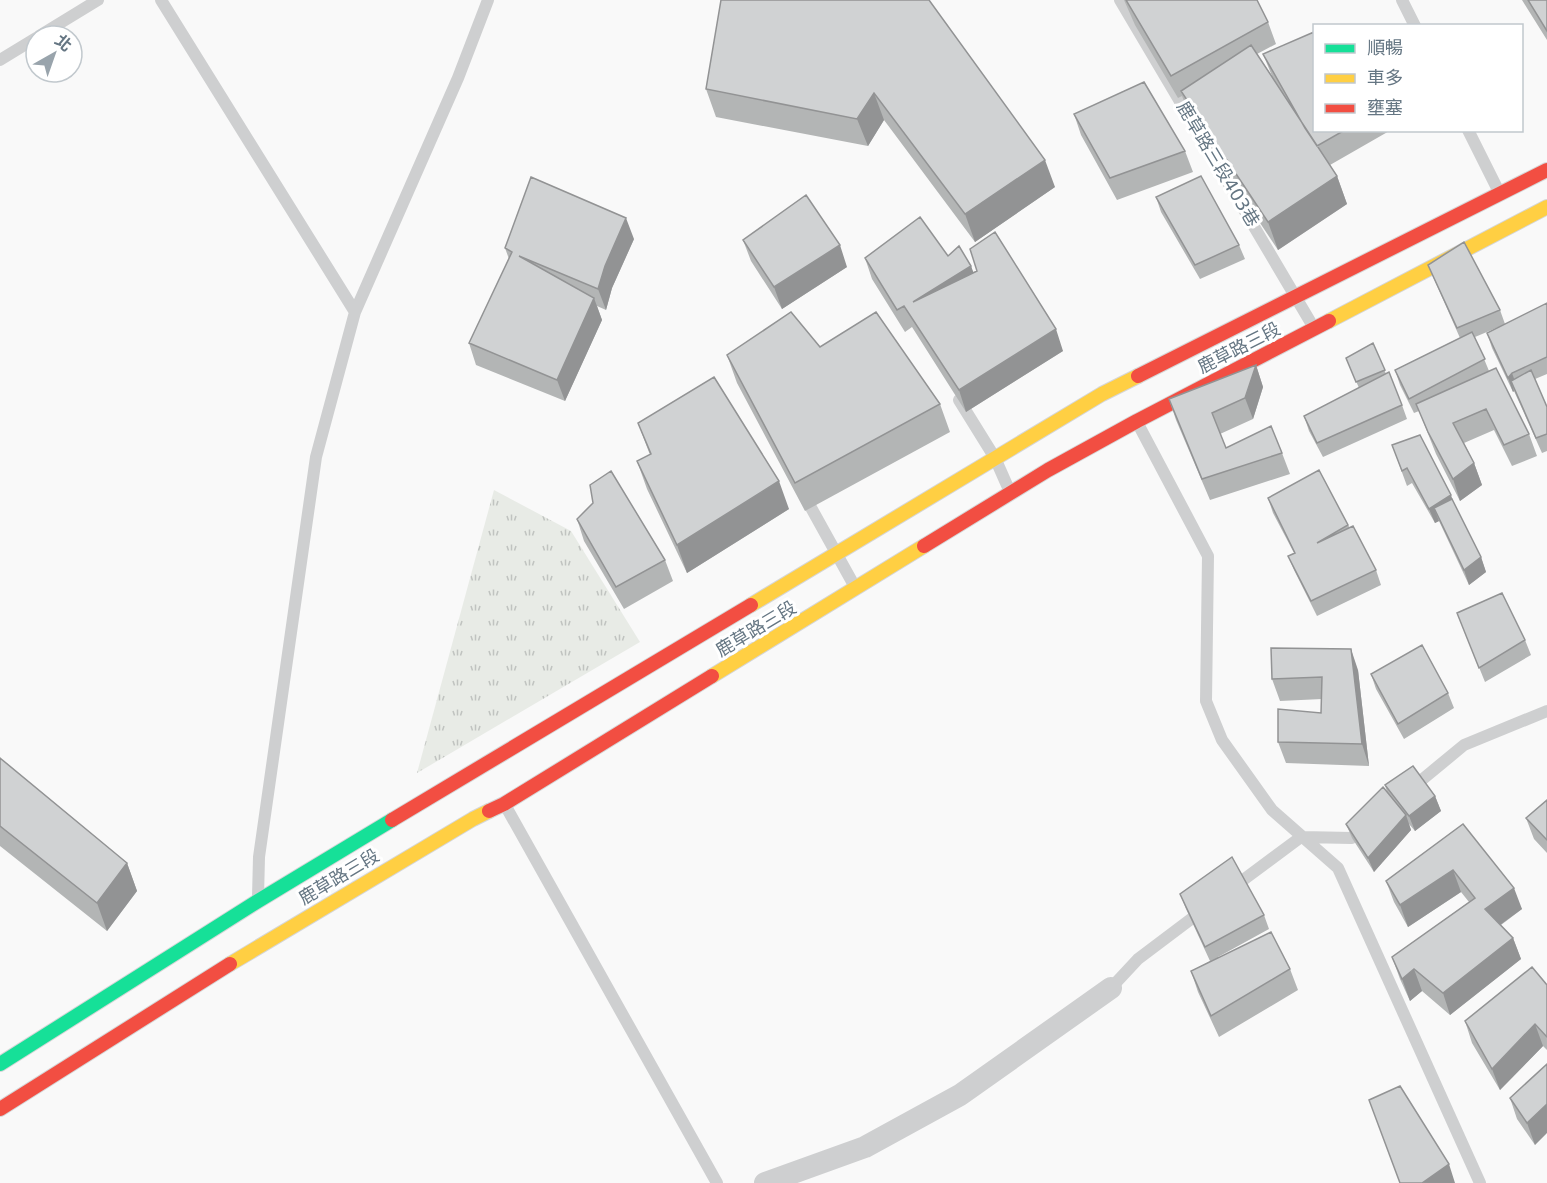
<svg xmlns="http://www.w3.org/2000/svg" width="1547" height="1183" viewBox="0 0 1547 1183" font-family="'DejaVu Sans','Noto Sans TC',sans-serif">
<defs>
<pattern id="park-tufts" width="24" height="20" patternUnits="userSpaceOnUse" patternTransform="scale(1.5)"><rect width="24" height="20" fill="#e8ebe6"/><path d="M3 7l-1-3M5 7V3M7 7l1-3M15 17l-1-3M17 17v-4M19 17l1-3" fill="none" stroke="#c0c3c0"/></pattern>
</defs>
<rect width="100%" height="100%" fill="#f9f9f9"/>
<path fill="url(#park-tufts)" d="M 494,490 L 571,531 L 640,642 L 417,773 Z"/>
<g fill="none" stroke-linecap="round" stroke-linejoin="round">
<defs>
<path id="fast" d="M 0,1064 L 258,901 L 392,820"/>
<path id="slow" d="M 1329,321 L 1547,207
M 751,605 L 1102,394 L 1138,376
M 712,676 L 924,546
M 230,964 L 473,819 L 489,811"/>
<path id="jam" d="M 1138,376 L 1547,170
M 924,546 L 1048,470 L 1137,421 L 1329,321
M 489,811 L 504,804 L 712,676
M 392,820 L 751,605
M 0,1109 L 230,964"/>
</defs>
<use href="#fast" stroke="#d5d6d7" stroke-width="16"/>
<use href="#slow" stroke="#d5d6d7" stroke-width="16"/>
<use href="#jam" stroke="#d5d6d7" stroke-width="16"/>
<path stroke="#cecfd0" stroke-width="12" d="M 161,0 L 355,312
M 1120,0 L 1314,328
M 1402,0 L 1415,26
M 39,36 L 98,0
M 0,60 L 36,38
M 1468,130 L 1500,194
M 959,400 L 995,458 L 1010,492
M 1137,422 L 1208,556 L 1206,701 L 1222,740 L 1272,810 L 1338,868 L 1480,1183
M 804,495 L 855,587
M 1412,788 L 1464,745 L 1547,711
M 505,805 L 717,1183
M 1231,889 L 1301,837 L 1352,838 L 1364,828
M 258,897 L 259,857 L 316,457 L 355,312 L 458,78 L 488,0
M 1111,988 L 1138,959 L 1203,910"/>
<path stroke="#cecfd0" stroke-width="22" d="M 765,1183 L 865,1147 L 960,1095 L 1111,988"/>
<use href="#fast" stroke="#16e098" stroke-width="14"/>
<use href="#slow" stroke="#ffcf43" stroke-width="14"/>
<use href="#jam" stroke="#f24e42" stroke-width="14"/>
</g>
<path fill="#b3b5b5" d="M 721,0 L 1055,187 L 975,242 L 884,120 L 868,146 L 716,117 L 706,89 Z
M 1124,0 L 1257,0 L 1268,22 L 1276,44 L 1257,54 L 1272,76 L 1263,54 L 1314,130 L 1391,130 L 1330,165 L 1337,176 L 1347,204 L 1278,250 L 1191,119 L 1182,96 L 1178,98 L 1135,25 Z
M 1522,0 L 1547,0 L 1547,40 Z
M 1074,114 L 1185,151 L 1193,172 L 1117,200 L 1081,135 Z
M 1156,197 L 1239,245 L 1245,259 L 1200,279 L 1161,212 Z
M 634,239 L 612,288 L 606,310 L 597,306 L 602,320 L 565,401 L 476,365 L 469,343 L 509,259 L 505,248 Z
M 743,240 L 847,267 L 782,309 L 751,261 Z
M 948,256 L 971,266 L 973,273 L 1063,351 L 966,412 L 912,327 L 905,332 L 872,279 L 865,258 Z
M 1428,265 L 1500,310 L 1505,324 L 1547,303 L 1547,374 L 1535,379 L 1547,407 L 1547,451 L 1542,453 L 1514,391 L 1513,392 L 1492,348 L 1487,333 L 1501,326 L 1475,337 L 1489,371 L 1529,434 L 1537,456 L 1512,466 L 1494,430 L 1464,443 L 1474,463 L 1482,485 L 1460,501 L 1436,454 L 1419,411 L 1414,413 L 1400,385 L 1395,370 L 1460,338 L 1434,279 Z
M 1373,343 L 1386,374 L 1402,405 L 1407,419 L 1323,457 L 1309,431 L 1304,416 L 1359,388 L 1346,358 Z
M 727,355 L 940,404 L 950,432 L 805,511 L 737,383 Z
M 1256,365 L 1263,387 L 1253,419 L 1220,434 L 1226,448 L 1282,453 L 1290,474 L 1210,500 L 1176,420 L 1169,399 Z
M 638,423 L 789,509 L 687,573 L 647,489 L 637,461 L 650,455 Z
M 1392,445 L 1452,499 L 1481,557 L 1486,572 L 1469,585 L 1439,521 L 1435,523 L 1412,483 L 1407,486 Z
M 1268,498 L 1348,525 L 1376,570 L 1381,585 L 1317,616 L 1294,570 L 1288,556 L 1294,553 L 1273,513 Z
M 577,519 L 665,560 L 673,581 L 624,609 L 584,541 Z
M 1457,613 L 1525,640 L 1531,655 L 1485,682 Z
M 1358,670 L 1369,766 L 1286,763 L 1278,742 L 1321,713 L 1322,699 L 1280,701 L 1272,679 Z
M 1371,674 L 1448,693 L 1454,708 L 1404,739 L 1376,689 Z
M 0,758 L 127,863 L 137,891 L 107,931 L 0,846 Z
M 1385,785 L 1435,796 L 1441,811 L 1415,831 L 1409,824 L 1411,830 L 1374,872 L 1352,838 L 1346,824 L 1387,792 Z
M 1547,800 L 1547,853 L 1534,839 L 1526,818 Z
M 1463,824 L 1522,909 L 1501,925 L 1513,938 L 1521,959 L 1450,1015 L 1422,991 L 1410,1001 L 1400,979 L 1392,957 L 1469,902 L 1461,892 L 1408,927 L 1394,902 L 1386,881 Z
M 1180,894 L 1264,915 L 1269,929 L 1218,957 L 1290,969 L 1298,990 L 1219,1037 L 1198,992 L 1191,971 L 1210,961 L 1186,909 Z
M 1547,985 L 1547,1050 L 1543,1046 L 1500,1090 L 1472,1043 L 1465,1021 Z
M 1547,1064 L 1535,1145 L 1517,1119 L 1510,1098 Z"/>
<path fill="#929394" d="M 874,93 L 884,120 L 868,146 L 857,119 Z
M 1045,160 L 1055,187 L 975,242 L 965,214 Z
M 1337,176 L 1347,204 L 1278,250 L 1268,222 Z
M 626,218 L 634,239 L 612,288 L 606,310 L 598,289 L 605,266 Z
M 840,245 L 847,267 L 782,309 L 774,287 Z
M 971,266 L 979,287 L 913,302 Z
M 594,298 L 602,320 L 565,401 L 557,380 Z
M 1056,329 L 1063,351 L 966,412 L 959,390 Z
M 1256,365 L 1263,387 L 1253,419 L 1245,398 Z
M 1512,373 L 1517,387 L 1511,381 L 1514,391 L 1513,392 L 1508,378 Z
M 1474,463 L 1482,485 L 1460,501 L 1453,479 Z
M 779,481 L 789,509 L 687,573 L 677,545 Z
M 1451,495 L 1456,510 L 1434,508 L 1439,521 L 1435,523 L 1429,509 Z
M 1481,557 L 1486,572 L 1469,585 L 1464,570 Z
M 1351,649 L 1358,670 L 1369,766 L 1362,744 Z
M 1435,796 L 1441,811 L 1415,831 L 1409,816 Z
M 1406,815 L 1411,830 L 1374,872 L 1368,858 Z
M 127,863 L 137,891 L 107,931 L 97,903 Z
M 1453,870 L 1461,892 L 1408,927 L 1400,905 Z
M 1514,888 L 1522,909 L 1493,930 L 1485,909 Z
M 1513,938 L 1521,959 L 1450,1015 L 1443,993 Z
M 1414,969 L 1422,991 L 1410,1001 L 1402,979 Z
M 1535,1024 L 1543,1046 L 1500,1090 L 1492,1069 Z
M 1547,1104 L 1547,1133 L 1535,1145 L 1527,1123 Z
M 1449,1164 L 1455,1183 L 1422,1183 Z"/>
<path fill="#d0d2d3" stroke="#929394" stroke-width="1.5" d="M 721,0 L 929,0 L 1045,160 L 965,214 L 874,93 L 857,119 L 706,89 Z
M 1126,0 L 1257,0 L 1268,22 L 1171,76 Z
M 1528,0 L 1547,0 L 1547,31 Z
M 1314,32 L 1314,130 L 1345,130 L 1317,146 L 1305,128 L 1263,54 Z
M 1251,45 L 1337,176 L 1268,222 L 1181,91 Z
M 1144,82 L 1185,151 L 1110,178 L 1074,114 Z
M 1201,176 L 1239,245 L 1195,265 L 1156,197 Z
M 531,177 L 626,218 L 605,266 L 598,289 L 519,256 L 594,298 L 557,380 L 469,343 L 512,252 L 505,248 Z
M 806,195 L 840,245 L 774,287 L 743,240 Z
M 920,217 L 948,256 L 959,246 L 971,266 L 913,302 L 977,271 L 970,249 L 995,232 L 1056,329 L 959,390 L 904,306 L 897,310 L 865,258 Z
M 1464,242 L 1500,310 L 1457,328 L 1428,265 Z
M 1547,303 L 1547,357 L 1512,373 L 1508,378 L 1487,333 Z
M 791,312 L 820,347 L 876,312 L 940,404 L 795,483 L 727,355 Z
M 1472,332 L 1485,359 L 1409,399 L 1395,370 Z
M 1373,343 L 1385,370 L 1356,382 L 1346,358 Z
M 1256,365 L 1245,398 L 1212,413 L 1226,448 L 1271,426 L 1282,453 L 1202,479 L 1169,399 Z
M 1496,368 L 1529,434 L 1504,445 L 1486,409 L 1453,423 L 1474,463 L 1453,479 L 1428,432 L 1416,404 Z
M 1531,370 L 1547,407 L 1547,434 L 1536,438 L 1511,381 Z
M 1389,372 L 1402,405 L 1317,443 L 1304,416 Z
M 714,377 L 779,481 L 677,545 L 637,461 L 651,454 L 638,423 Z
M 1420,435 L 1451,495 L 1429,509 L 1407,468 L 1402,471 L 1392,445 Z
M 1319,470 L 1348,525 L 1317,543 L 1353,526 L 1376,570 L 1311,601 L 1288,556 L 1295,553 L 1268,498 Z
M 611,471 L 665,560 L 616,587 L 577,519 L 593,503 L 590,485 Z
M 1452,499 L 1481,557 L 1464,570 L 1434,508 Z
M 1502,593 L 1525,640 L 1479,668 L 1457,613 Z
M 1422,645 L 1448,693 L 1398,724 L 1371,674 Z
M 1271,648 L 1351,649 L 1362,744 L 1278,742 L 1278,709 L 1321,713 L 1322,677 L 1272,679 Z
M 0,758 L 127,863 L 97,903 L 0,826 Z
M 1413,766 L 1435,796 L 1409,816 L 1385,785 Z
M 1383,787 L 1406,815 L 1368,858 L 1346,824 Z
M 1547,800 L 1547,840 L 1526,818 Z
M 1463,824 L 1514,888 L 1485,909 L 1513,938 L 1443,993 L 1414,969 L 1402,979 L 1392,957 L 1475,898 L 1453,870 L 1400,905 L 1386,881 Z
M 1232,857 L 1264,915 L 1205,947 L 1180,894 Z
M 1271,932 L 1290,969 L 1211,1016 L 1191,971 Z
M 1532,967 L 1547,985 L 1547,1037 L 1535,1024 L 1492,1069 L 1465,1021 Z
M 1547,1064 L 1547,1104 L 1527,1123 L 1510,1098 Z
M 1400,1086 L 1449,1164 L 1422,1183 L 1400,1183 L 1369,1100 Z"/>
<g text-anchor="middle" stroke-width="6" stroke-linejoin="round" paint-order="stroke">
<g font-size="18" fill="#657683" stroke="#fff">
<text transform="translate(1218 164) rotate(59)" y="6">鹿草路三段403巷</text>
<text transform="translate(1239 348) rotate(-27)" y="6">鹿草路三段</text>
<text transform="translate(756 629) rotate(-31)" y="6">鹿草路三段</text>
<text transform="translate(339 877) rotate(-31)" y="6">鹿草路三段</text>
</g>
</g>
<rect x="1313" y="24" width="210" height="108" fill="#ffffff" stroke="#c1c8cd" stroke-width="1.5"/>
<rect x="1325" y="44" width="30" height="9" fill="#16e098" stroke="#c1c8cd" stroke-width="1.5"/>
<text x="1367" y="54" font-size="18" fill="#657683">順暢</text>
<rect x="1325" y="74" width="30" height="9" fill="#ffcf43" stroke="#c1c8cd" stroke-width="1.5"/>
<text x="1367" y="84" font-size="18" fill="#657683">車多</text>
<rect x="1325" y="104" width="30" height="9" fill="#f24e42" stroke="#c1c8cd" stroke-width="1.5"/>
<text x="1367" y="114" font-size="18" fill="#657683">壅塞</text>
<g transform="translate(54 54) rotate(40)"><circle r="28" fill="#ffffff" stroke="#c1c8cd" stroke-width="1.5"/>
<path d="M0-4.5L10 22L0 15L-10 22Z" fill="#99a4ac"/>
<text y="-9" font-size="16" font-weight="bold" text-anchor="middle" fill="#657683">北</text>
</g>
</svg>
